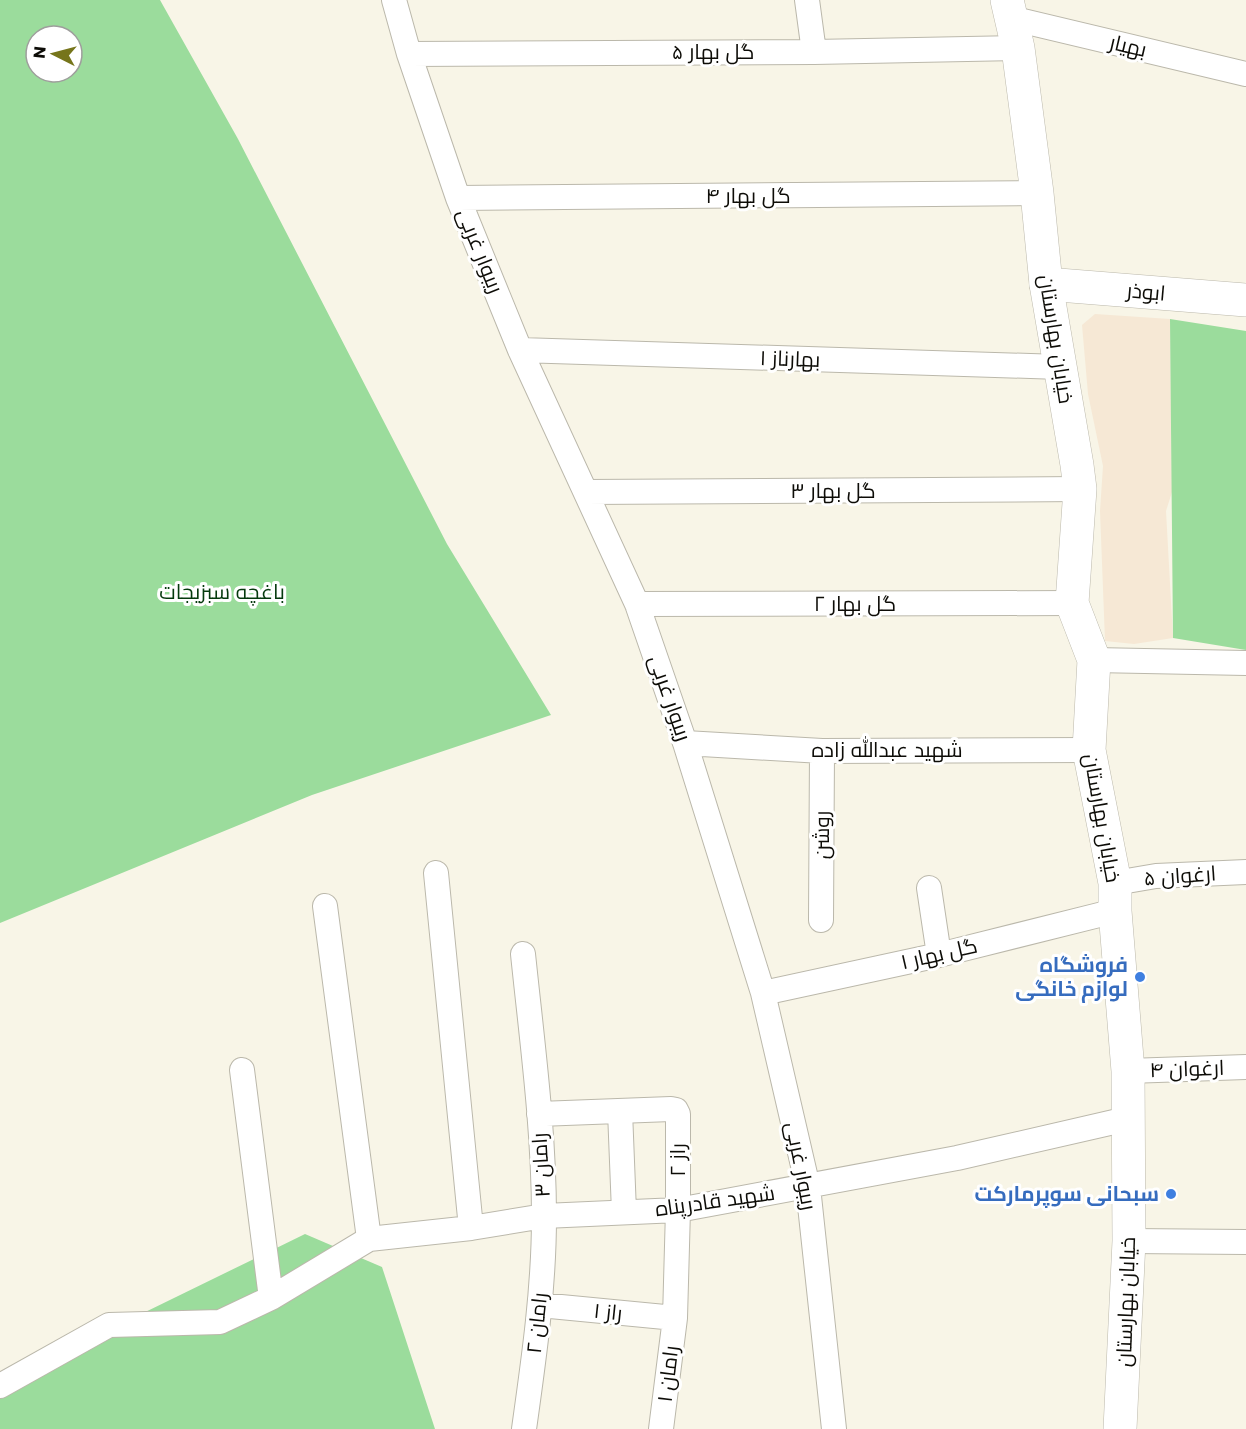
<svg xmlns="http://www.w3.org/2000/svg" width="1246" height="1429" viewBox="0 0 1246 1429" font-family="Poppins,Cairo,sans-serif">
<rect width="100%" height="100%" fill="#f8f5e7"/>
<path fill="#f6e8d5" d="M 1095,314 L 1170,319 L 1172,492 L 1166,511 L 1173,638 L 1134,644 L 1105,641 L 1100,511 L 1103,466 L 1088,394 L 1082,325 Z"/>
<path fill="#9bdc9c" fill-rule="evenodd" d="M 0,0 L 160,0 L 238,139 L 447,544 L 551,715 L 312,795 L 0,923 ZM 36,36 L 72,36 L 72,72 L 36,72 Z
M 1170,319 L 1246,331 L 1246,650 L 1173,638 Z
M 305,1234 L 382,1267 L 435,1429 L 0,1429 L 0,1383 Z"/>
<g fill="none" stroke-linecap="round" stroke-linejoin="round">
<defs>
<path id="street" d="M 394,0 L 409,54 L 458,198 L 520,350 L 637,604 L 685,743 L 763,993 L 808,1187 L 834,1429
M 807,0 L 814,52
M 1010,18 L 1246,74
M 409,54 L 814,52 L 1018,48
M 458,198 L 1037,193
M 520,350 L 1060,367
M 586,492 L 1080,489
M 637,604 L 1072,603
M 1094,660 L 1246,663
M 685,743 L 822,751 L 1089,750
M 436,873 L 471,1228
M 1115,883 L 1156,876 L 1246,872
M 929,888 L 939,955
M 325,906 L 369,1239
M 821,920 L 822,751
M 523,954 C 532,1041 544,1129 544,1217 C 544,1288 534,1358 524,1429
M 763,993 L 939,955 L 1115,911
M 242,1070 L 271,1298
M 1128,1071 L 1246,1067
M 620,1111 L 624,1212
M 539,1114 L 671,1109 L 676,1110 L 678,1114 L 678,1210 L 675,1318 L 661,1429
M 1129,1241 L 1246,1242
M 540,1305 L 675,1318
M 0,1386 L 109,1325 L 220,1322 L 271,1298 L 369,1239 L 471,1228 L 544,1216 L 678,1210 L 957,1158 L 1127,1119"/>
<path id="secondary" d="M 1046,284 L 1246,300"/>
<path id="primary" d="M 1007,0 L 1018,48 L 1037,193 L 1046,284 L 1077,465 L 1080,489 L 1072,603 L 1094,660 L 1089,750 L 1115,883 L 1115,911 L 1128,1071 L 1129,1241 L 1120,1429"/>
</defs>
<use href="#street" stroke="#bbb8ab" stroke-width="26"/>
<use href="#secondary" stroke="#bbb8ab" stroke-width="34"/>
<use href="#primary" stroke="#bbb8ab" stroke-width="34"/>
<use href="#street" stroke="#fff" stroke-width="24"/>
<use href="#secondary" stroke="#fff" stroke-width="33"/>
<use href="#primary" stroke="#fff" stroke-width="33"/>
</g>
<g fill="#3f7fe0" stroke="#fff" stroke-width="2">
<circle cx="1140" cy="977" r="6"/>
<circle cx="1171" cy="1194" r="6"/>
</g>
<g text-anchor="middle" stroke-width="6" stroke-linejoin="round" paint-order="stroke">
<g font-size="21" fill="#0d0c07" stroke="#fff">
<text transform="translate(1128 46) rotate(13)" y="7">بهیار</text>
<text x="713" y="59">گل بهار ۵</text>
<text x="748" y="203">گل بهار ۴</text>
<text transform="translate(480 251) rotate(68)" y="7">ریبوار غربی</text>
<text transform="translate(1146 292) rotate(5)" y="7">ابوذر</text>
<text transform="translate(1056 339) rotate(81)" y="7">خیابان بهارستان</text>
<text transform="translate(790 359) rotate(2)" y="7">بهارناز ۱</text>
<text x="833" y="498">گل بهار ۳</text>
<text x="855" y="611">گل بهار ۲</text>
<text transform="translate(670 698) rotate(71)" y="7">ریبوار غربی</text>
<text x="887" y="757">شهید عبدالله زاده</text>
<text transform="translate(1102 818) rotate(80)" y="7">خیابان بهارستان</text>
<text transform="translate(822 835) rotate(-90)" y="7">روشن</text>
<text transform="translate(1180 876) rotate(-4)" y="7">ارغوان ۵</text>
<text transform="translate(939 954) rotate(-13)" y="7">گل بهار ۱</text>
<text transform="translate(1187 1069) rotate(-2)" y="7">ارغوان ۴</text>
<text transform="translate(678 1160) rotate(-90)" y="7">راز ۲</text>
<text transform="translate(541 1165) rotate(-93)" y="7">رامان ۳</text>
<text transform="translate(801 1166) rotate(79)" y="7">ریبوار غربی</text>
<text transform="translate(715 1201) rotate(-8)" y="7">شهید قادرپناه</text>
<text transform="translate(1126 1302) rotate(-88)" y="7">خیابان بهارستان</text>
<text transform="translate(608 1312) rotate(6)" y="7">راز ۱</text>
<text transform="translate(537 1323) rotate(-84)" y="7">رامان ۲</text>
<text transform="translate(668 1374) rotate(-83)" y="7">رامان ۱</text>
</g>
<g font-size="21" fill="#053a0d" stroke="#fff">
<text x="222" y="599">باغچه سبزیجات</text>
</g>
<g font-size="21" font-weight="bold" fill="#366cbe" stroke="#fff" text-anchor="end">
<text x="1128" y="972">فروشگاه<tspan x="1128" dy="24">لوازم خانگی</tspan></text>
<text x="1159" y="1201">سبحانی سوپرمارکت</text>
</g>
</g>
<g transform="translate(54 54) rotate(276)"><circle r="28" fill="#ffffff" stroke="#9e9e9c" stroke-width="1.5"/>
<path d="M0-4.5L10 22L0 15L-10 22Z" fill="#76751b"/>
<text y="-9" font-size="16" font-weight="bold" text-anchor="middle" fill="#0d0c07">N</text>
</g>
</svg>
